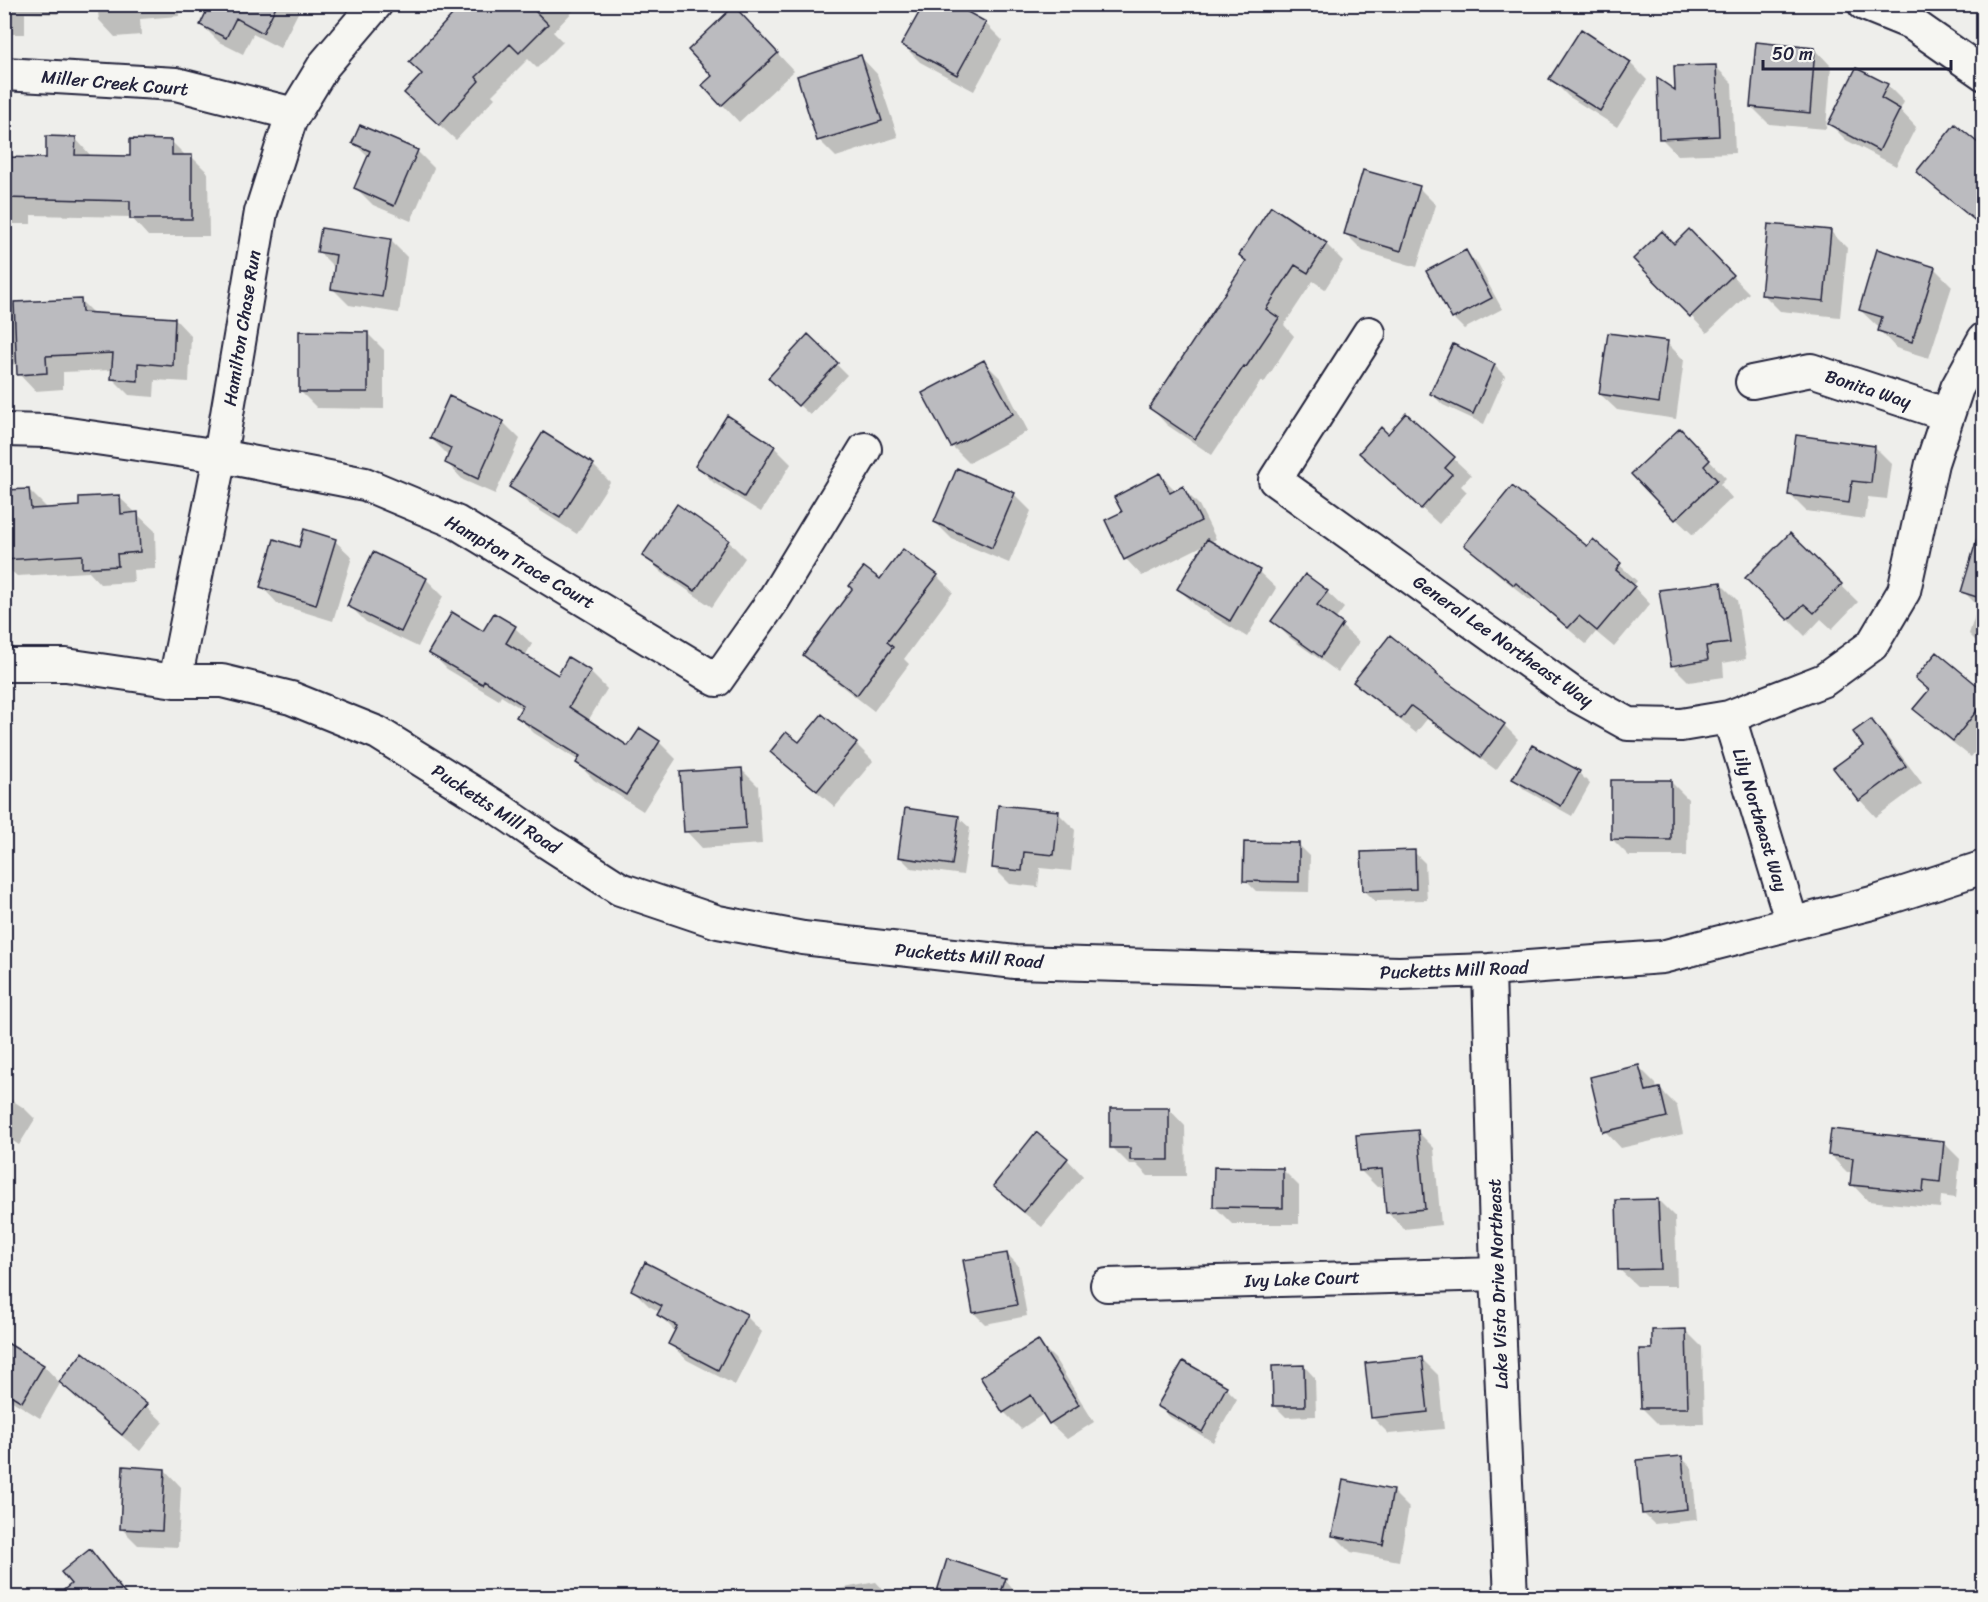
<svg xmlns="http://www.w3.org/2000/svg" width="1988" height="1602" viewBox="0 0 1988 1602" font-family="Sriracha,sans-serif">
<rect width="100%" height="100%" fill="#eeeeeb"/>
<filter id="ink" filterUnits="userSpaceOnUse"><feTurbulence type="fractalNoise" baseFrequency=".0167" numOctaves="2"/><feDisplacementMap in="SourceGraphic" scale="12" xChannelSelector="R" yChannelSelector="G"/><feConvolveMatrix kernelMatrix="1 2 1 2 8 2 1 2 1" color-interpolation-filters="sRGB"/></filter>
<g filter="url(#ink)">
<path fill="#0003" d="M 4,4 L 58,4 L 58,14 L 25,13 L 25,34 L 4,34 Z
M 97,4 L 178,4 L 179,16 L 140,19 L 141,35 L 115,37 L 99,20 Z
M 212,4 L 301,4 L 302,5 L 280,48 L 253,34 L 243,54 L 219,42 L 202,25 Z
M 457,4 L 580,4 L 553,32 L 563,42 L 537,68 L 528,59 L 492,95 L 495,98 L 456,140 L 423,110 L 423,74 Z
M 1973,4 L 1984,4 L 1984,12 Z
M 985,23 L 1002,40 L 974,91 L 920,62 L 903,45 Z
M 751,25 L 794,71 L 739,122 L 704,85 L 714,76 Z
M 1815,49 L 1831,66 L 1826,129 L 1769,124 L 1752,107 Z
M 861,57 L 877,74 L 898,137 L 836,157 L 819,140 Z
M 1630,63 L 1647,80 L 1617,127 L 1568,96 L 1551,79 Z
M 1715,66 L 1732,83 L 1735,153 L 1678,155 L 1661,138 L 1677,93 Z
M 1887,85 L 1904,102 L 1900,110 L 1916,127 L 1896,166 L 1846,140 L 1829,123 Z
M 1956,126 L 1984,149 L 1984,228 L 1935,189 L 1918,172 Z
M 75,138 L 92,157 L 131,157 L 171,141 L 186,156 L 191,156 L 208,173 L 209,236 L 148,236 L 131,217 L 31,215 L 31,224 L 4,224 L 4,159 L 47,160 Z
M 354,143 L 417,151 L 434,168 L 411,221 L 373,205 L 356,188 L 369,158 Z
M 1419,188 L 1436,205 L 1417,267 L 1363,251 L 1346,234 Z
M 1272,208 L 1326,244 L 1343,261 L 1325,289 L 1313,281 L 1284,325 L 1294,336 L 1264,383 L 1261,381 L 1212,455 L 1167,425 L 1151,408 L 1247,262 Z
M 1830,231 L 1847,248 L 1840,317 L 1780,311 L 1763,294 Z
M 391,241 L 407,257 L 399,313 L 349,305 L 332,288 L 335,268 L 319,252 Z
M 1705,248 L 1749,293 L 1707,333 L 1691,316 Z
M 1878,251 L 1935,269 L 1952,286 L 1929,358 L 1896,348 L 1880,331 L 1881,327 L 1877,326 L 1860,310 Z
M 1466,252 L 1477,263 L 1502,309 L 1464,329 L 1453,318 L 1428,272 Z
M 81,301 L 94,314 L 175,319 L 191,336 L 189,382 L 155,380 L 154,397 L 129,395 L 112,378 L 113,370 L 63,372 L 63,389 L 35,391 L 19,374 L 18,364 L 4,365 L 4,304 Z
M 367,333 L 384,350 L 384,409 L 317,408 L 300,391 Z
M 1667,343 L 1684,360 L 1676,419 L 1617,410 L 1600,394 Z
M 984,362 L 1001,379 L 1028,431 L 969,463 L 952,446 Z
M 836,364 L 847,375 L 810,415 L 780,388 Z
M 1494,365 L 1505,376 L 1484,424 L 1443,405 L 1432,394 Z
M 1407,415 L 1471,475 L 1461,486 L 1467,492 L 1439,524 L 1378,469 L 1388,436 Z
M 503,422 L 520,439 L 495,494 L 463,480 L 447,463 L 448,455 L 431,438 Z
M 774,447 L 791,464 L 761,512 L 714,483 L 697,466 Z
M 1696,447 L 1726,478 L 1720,484 L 1732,498 L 1693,535 L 1676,519 Z
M 1875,447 L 1892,464 L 1887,499 L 1868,497 L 1865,519 L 1806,511 L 1789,494 Z
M 593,465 L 610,482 L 577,534 L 528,503 L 511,486 Z
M 1160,475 L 1176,491 L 1182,488 L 1199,505 L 1216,539 L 1210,542 L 1259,572 L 1276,588 L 1247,637 L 1196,606 L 1179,589 L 1206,544 L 1142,576 L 1126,559 L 1124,512 Z
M 29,490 L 46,507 L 46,509 L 81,508 L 119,497 L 155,531 L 156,569 L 133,570 L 134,582 L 100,584 L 89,572 L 17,576 L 4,565 L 4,492 Z
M 1014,494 L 1031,511 L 1009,563 L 952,539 L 935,522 Z
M 1984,502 L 1984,649 L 1969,634 L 1978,606 L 1963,591 L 1976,548 L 1974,546 Z
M 1790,535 L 1858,602 L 1832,629 L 1821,619 L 1805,636 L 1747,578 Z
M 335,541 L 352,557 L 333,621 L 278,604 L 262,587 Z
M 728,541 L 745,558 L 712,607 L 661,572 L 644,555 Z
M 1593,541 L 1637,581 L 1633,586 L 1650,604 L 1614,647 L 1596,632 L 1586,644 L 1533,599 L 1531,601 L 1483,562 L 1466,545 L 1587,548 Z
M 937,576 L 953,592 L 904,659 L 909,664 L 874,711 L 822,671 L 805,655 L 854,589 L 880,581 Z
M 426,579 L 443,596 L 418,647 L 366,622 L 349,605 Z
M 1720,583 L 1737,600 L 1746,659 L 1723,663 L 1724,677 L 1689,682 L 1672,665 Z
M 1327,592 L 1344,608 L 1335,620 L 1359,642 L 1338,672 L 1290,638 L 1273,621 Z
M 515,628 L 532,644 L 525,656 L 558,677 L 590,672 L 607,689 L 588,721 L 629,748 L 659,742 L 676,759 L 643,811 L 594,780 L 577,763 L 579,761 L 534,733 L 518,717 L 522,709 L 501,696 L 499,700 L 447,669 L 430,652 L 484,633 Z
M 1390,637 L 1444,681 L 1504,725 L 1518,739 L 1496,770 L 1427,719 L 1416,733 L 1370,696 L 1355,682 Z
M 1937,654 L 1984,692 L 1984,741 L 1971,757 L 1932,726 L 1915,709 L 1930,691 L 1917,678 Z
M 822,716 L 856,744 L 873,761 L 835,807 L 789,768 L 772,752 L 799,745 Z
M 1870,721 L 1887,737 L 1922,783 L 1876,817 L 1860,800 L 1865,746 Z
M 741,769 L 758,786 L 762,844 L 702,848 L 686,831 Z
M 1579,773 L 1590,784 L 1572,816 L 1525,790 L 1514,779 Z
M 1671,782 L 1688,799 L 1687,856 L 1629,856 L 1612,839 Z
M 1058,813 L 1075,830 L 1071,871 L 1040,868 L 1038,887 L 1010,884 L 993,867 Z
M 958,817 L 970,828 L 963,875 L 911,868 L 900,857 Z
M 1299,845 L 1310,856 L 1309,892 L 1256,891 L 1245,880 Z
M 1414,852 L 1425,863 L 1427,900 L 1375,901 L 1364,890 Z
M 1639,1067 L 1656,1084 L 1657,1090 L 1660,1089 L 1677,1106 L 1683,1134 L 1621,1148 L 1605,1131 Z
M 4,1095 L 24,1108 L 35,1119 L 19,1145 L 4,1135 Z
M 1169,1109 L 1185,1126 L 1186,1176 L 1148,1176 L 1136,1164 L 1129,1164 L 1112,1147 Z
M 1417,1131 L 1434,1148 L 1441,1225 L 1404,1229 L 1387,1212 L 1385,1186 L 1377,1187 L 1360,1170 Z
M 1943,1142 L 1960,1159 L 1956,1198 L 1941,1196 L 1940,1208 L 1868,1201 L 1852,1184 L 1853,1172 L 1847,1172 L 1830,1155 Z
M 1067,1159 L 1083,1176 L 1042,1227 L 1011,1203 L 995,1186 Z
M 1282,1169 L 1299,1186 L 1299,1224 L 1232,1224 L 1215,1207 Z
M 1658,1200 L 1675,1217 L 1677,1286 L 1637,1286 L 1620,1270 Z
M 1007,1254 L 1018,1265 L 1027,1316 L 985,1324 L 974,1313 Z
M 633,1290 L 746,1316 L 762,1332 L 735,1385 L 687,1360 L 670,1344 L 676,1332 L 659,1315 L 660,1312 L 649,1306 Z
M 1685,1330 L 1702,1347 L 1704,1424 L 1659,1425 L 1642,1408 Z
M 1038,1342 L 1055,1359 L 1094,1422 L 1067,1439 L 1050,1423 L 1045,1413 L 1021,1429 L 1004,1412 Z
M 4,1343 L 44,1366 L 60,1383 L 84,1354 L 146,1406 L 163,1422 L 140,1451 L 77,1399 L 61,1382 L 40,1418 L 4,1396 Z
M 1421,1358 L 1438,1375 L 1444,1429 L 1389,1434 L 1372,1417 Z
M 1183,1363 L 1226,1388 L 1237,1399 L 1213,1442 L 1170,1417 L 1159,1406 Z
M 1304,1366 L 1315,1378 L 1316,1416 L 1286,1417 L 1275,1406 Z
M 1681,1457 L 1692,1468 L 1697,1520 L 1654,1524 L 1643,1513 Z
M 165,1470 L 181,1487 L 178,1547 L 138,1545 L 121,1528 Z
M 1392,1491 L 1409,1508 L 1399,1561 L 1351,1552 L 1334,1535 Z
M 90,1551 L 106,1568 L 130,1598 L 56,1598 L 73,1584 Z
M 1005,1579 L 1021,1598 L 936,1598 Z
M 876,1582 L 891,1598 L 818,1598 L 818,1593 Z
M 1665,1591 L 1671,1598 L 1627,1598 L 1627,1597 Z
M 4,1595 L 18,1597 L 18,1598 L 4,1598 Z"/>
<path fill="#bbbbbf" stroke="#22223b" stroke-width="1.5" d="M 210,4 L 277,4 L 263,33 L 236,18 L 226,38 L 200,25 Z
M 442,4 L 528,4 L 548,24 L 519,53 L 510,44 L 476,77 L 479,81 L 439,125 L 404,93 L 422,74 L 409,62 L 452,15 Z
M 924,4 L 953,4 L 986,22 L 957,75 L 901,45 Z
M 734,6 L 778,53 L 721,106 L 702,85 L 712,76 L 688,50 Z
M 1581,29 L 1631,62 L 1600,111 L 1549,79 Z
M 1756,42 L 1815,48 L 1810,113 L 1750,107 Z
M 861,55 L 882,121 L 817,141 L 797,76 Z
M 1716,65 L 1719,136 L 1659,139 L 1657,78 L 1675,90 L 1674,66 Z
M 1856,68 L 1888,84 L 1881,98 L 1900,109 L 1879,151 L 1828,124 Z
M 1955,124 L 1983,147 L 1983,227 L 1916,172 Z
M 360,125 L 418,150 L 394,206 L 354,188 L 370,151 L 352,143 Z
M 46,136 L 76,137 L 75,155 L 130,156 L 130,139 L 172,140 L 172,155 L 192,155 L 192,219 L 130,219 L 130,201 L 4,198 L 4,157 L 46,158 Z
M 1363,170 L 1420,186 L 1401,251 L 1344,234 Z
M 1271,206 L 1327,243 L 1308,273 L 1295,265 L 1266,309 L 1279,318 L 1246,367 L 1244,366 L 1195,439 L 1149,408 L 1246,261 L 1239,255 Z
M 1768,224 L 1831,230 L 1824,301 L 1761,295 Z
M 321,228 L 391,239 L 382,297 L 331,289 L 336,255 L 317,252 Z
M 1689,229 L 1733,275 L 1690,317 L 1633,259 L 1662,231 L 1674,244 Z
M 1877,249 L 1935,267 L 1912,342 L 1878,331 L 1882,317 L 1859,310 Z
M 1466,250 L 1492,298 L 1452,319 L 1426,271 Z
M 81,299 L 82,312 L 175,318 L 173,366 L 138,363 L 138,381 L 111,379 L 113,353 L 46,356 L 47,373 L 17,375 L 14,302 Z
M 299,331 L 368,332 L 368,392 L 299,392 Z
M 1608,333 L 1668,341 L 1659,403 L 1599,394 Z
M 808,334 L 838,363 L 798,406 L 768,378 Z
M 1453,344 L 1495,364 L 1473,414 L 1430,394 Z
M 984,360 L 1013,414 L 951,447 L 922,393 Z
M 449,396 L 504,421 L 478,479 L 445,463 L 451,448 L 430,438 Z
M 1406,413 L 1455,457 L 1445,468 L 1452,474 L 1421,509 L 1359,453 L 1381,427 L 1388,434 Z
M 727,415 L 775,446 L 744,497 L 695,466 Z
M 1680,428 L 1710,460 L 1704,466 L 1717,480 L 1675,520 L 1631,474 Z
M 543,432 L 594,464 L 560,518 L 509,487 Z
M 1796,435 L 1875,446 L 1871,483 L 1852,481 L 1849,503 L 1788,495 Z
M 957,468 L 1015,493 L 992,548 L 934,522 Z
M 1160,473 L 1170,493 L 1183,486 L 1201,521 L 1124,560 L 1105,520 L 1122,512 L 1114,497 Z
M 1512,486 L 1587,546 L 1593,539 L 1621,563 L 1616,570 L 1635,586 L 1597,631 L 1579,616 L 1568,628 L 1516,583 L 1514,585 L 1464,545 Z
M 29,489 L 31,509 L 79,506 L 79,497 L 120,495 L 121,514 L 138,512 L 140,552 L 117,554 L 118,566 L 82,568 L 82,555 L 4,560 L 4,490 Z
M 677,504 L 729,540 L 695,591 L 642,556 Z
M 304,529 L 336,539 L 316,605 L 260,587 L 274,539 L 299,547 Z
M 1790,533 L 1842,584 L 1814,613 L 1804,604 L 1788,620 L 1745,578 Z
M 1978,535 L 1983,536 L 1983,599 L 1961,592 Z
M 1207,539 L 1260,570 L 1230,621 L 1177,589 Z
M 903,549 L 938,575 L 887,642 L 893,647 L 857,695 L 803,655 L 852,589 L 849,586 L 864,567 L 880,579 Z
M 373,552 L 427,578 L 401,632 L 347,606 Z
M 1305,574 L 1328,591 L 1317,605 L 1343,624 L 1321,657 L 1271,621 Z
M 1721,582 L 1730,643 L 1706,646 L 1708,660 L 1671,666 L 1659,590 Z
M 452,612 L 483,631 L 494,613 L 516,626 L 506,643 L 558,675 L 568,657 L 591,671 L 569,707 L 628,746 L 640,728 L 660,741 L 626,795 L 576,763 L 580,756 L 516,717 L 523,705 L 484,680 L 482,684 L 428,653 Z
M 1390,635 L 1437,673 L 1436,674 L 1505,724 L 1481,757 L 1411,706 L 1401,719 L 1353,682 Z
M 1937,652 L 1983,690 L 1983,703 L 1953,741 L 1913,709 L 1929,690 L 1915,678 Z
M 822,714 L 857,743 L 817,791 L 770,752 L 786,732 L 799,742 Z
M 1871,719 L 1906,766 L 1859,801 L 1833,768 L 1863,746 L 1853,732 Z
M 1532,745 L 1580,771 L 1561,806 L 1512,779 Z
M 742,768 L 746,828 L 684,832 L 680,772 Z
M 1611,780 L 1671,780 L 1671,840 L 1611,839 Z
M 998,805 L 1059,811 L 1054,855 L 1024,852 L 1022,871 L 992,868 Z
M 905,808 L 959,816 L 952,865 L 898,857 Z
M 1244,842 L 1299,843 L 1299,882 L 1243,881 Z
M 1415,850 L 1416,889 L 1363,891 L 1361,852 Z
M 1639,1065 L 1646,1091 L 1660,1088 L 1667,1117 L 1603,1132 L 1590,1077 Z
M 1110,1108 L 1169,1108 L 1169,1160 L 1130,1160 L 1130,1148 L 1110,1148 Z
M 1831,1129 L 1944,1141 L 1940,1182 L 1924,1180 L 1923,1192 L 1850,1185 L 1853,1158 L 1828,1155 Z
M 1418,1130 L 1425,1209 L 1386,1213 L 1382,1169 L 1359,1171 L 1356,1135 Z
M 1036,1132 L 1068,1158 L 1024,1212 L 993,1186 Z
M 1214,1167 L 1283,1168 L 1283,1208 L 1213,1207 Z
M 1658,1199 L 1661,1269 L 1618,1270 L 1616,1200 Z
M 1007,1253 L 1017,1305 L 973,1313 L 963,1260 Z
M 645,1262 L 747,1314 L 718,1370 L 668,1344 L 677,1326 L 657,1315 L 662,1306 L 631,1290 Z
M 1686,1329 L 1688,1408 L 1641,1408 L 1639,1349 L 1652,1349 L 1652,1330 Z
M 1038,1340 L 1079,1405 L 1049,1424 L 1031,1395 L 1003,1413 L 980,1377 Z
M 4,1341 L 44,1365 L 22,1402 L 4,1391 Z
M 83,1352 L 147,1404 L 122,1435 L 59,1382 Z
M 1422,1357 L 1428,1412 L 1371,1418 L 1365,1363 Z
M 1183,1361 L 1227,1386 L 1202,1432 L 1157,1406 Z
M 1304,1365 L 1305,1406 L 1273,1406 L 1272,1366 Z
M 1682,1456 L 1687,1509 L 1642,1514 L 1637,1460 Z
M 123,1466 L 165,1469 L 162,1531 L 120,1529 Z
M 1343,1480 L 1393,1490 L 1383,1545 L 1332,1536 Z
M 90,1549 L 108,1572 L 128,1598 L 54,1598 L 71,1584 L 61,1572 Z
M 947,1559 L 1006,1578 L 999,1598 L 935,1598 Z"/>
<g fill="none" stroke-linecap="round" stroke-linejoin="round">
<defs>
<path id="minor" d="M 1864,4 L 1911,23 L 1984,74
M 4,74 L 176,84 L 294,114
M 1369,333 L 1275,480 L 1572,693 L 1628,724 L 1681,725 L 1729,717 L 1824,680 L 1872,645 L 1904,591 L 1932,463 L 1957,388 L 1984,339
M 1752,382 L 1811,370 L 1948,415
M 4,430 L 48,431 L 220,456 L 365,484 L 456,522 L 717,680 L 774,599 L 865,449
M 4,665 L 66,665 L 175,681 L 222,681 L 291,698 L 378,733 L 495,806 L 547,842 L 620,889 L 718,922 L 803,938 L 1015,962 L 1399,973 L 1489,970 L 1662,957 L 1876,902 L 1984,867
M 175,681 L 220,456 L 261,212 L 290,121 L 324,65 L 376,4
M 1729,717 L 1792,923
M 1489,970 L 1497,1274 L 1511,1598
M 1107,1285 L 1497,1274"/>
</defs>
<use href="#minor" stroke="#22223b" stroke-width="36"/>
<use href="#minor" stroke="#f6f6f2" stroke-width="32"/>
</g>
</g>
<g text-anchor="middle" stroke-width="4.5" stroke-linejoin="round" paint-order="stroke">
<g font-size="18" fill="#22223b" stroke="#f6f6f2">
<text transform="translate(115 83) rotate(5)" y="6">Miller Creek Court</text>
<text transform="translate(242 328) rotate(-81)" y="6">Hamilton Chase Run</text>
<text transform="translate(1868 389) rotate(18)" y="6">Bonita Way</text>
<text transform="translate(520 562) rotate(30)" y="6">Hampton Trace Court</text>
<text transform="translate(1503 641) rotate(35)" y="6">General Lee Northeast Way</text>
<text transform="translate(496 809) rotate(33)" y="6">Pucketts Mill Road</text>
<text transform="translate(1760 820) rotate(73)" y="6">Lily Northeast Way</text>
<text transform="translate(969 956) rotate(5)" y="6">Pucketts Mill Road</text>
<text transform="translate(1454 970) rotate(-2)" y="6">Pucketts Mill Road</text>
<text transform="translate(1302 1279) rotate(-2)" y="6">Ivy Lake Court</text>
<text transform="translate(1498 1284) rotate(-92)" y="6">Lake Vista Drive Northeast</text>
</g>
</g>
<rect width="1988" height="1602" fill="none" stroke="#f6f6f2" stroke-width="24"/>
<rect x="12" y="12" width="1964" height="1578" fill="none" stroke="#22223b" stroke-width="2" filter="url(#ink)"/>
<path d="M1763 60v9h188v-9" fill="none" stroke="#22223b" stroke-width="3"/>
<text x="1772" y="60" font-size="18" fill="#22223b" stroke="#f6f6f2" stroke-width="4.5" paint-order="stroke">50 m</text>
</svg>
